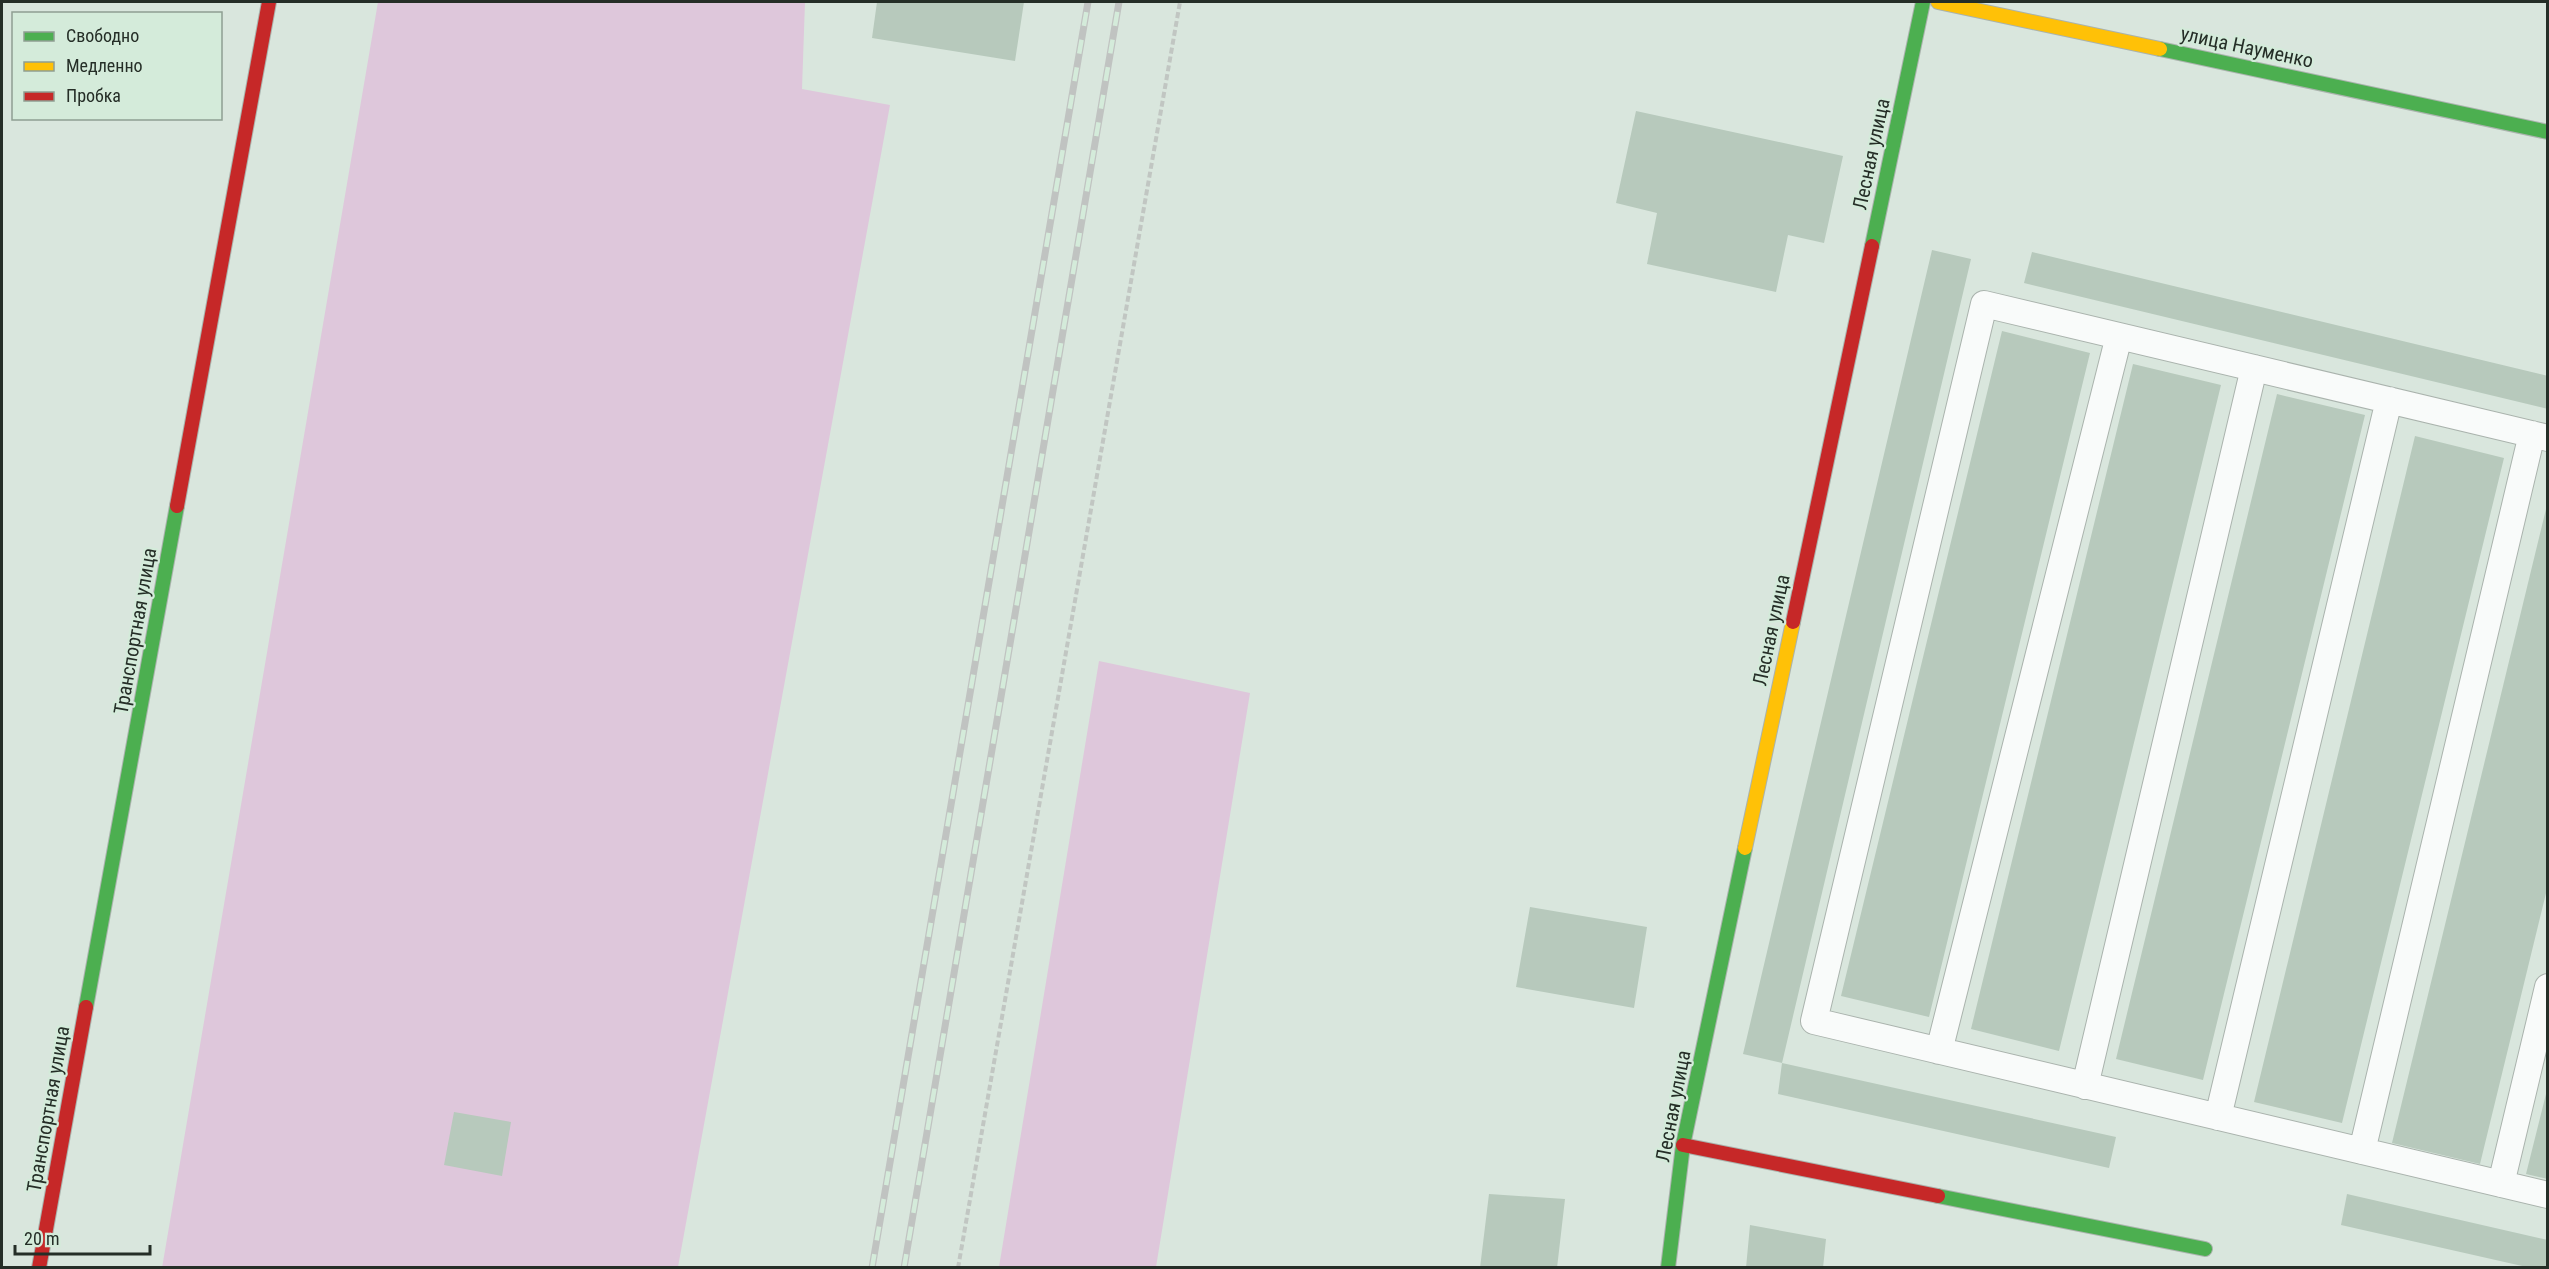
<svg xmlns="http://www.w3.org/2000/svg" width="2549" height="1269" viewBox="0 0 2549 1269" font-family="'Roboto Condensed',sans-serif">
<rect width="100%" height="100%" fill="#d9e6dd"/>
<path fill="#dec7db" d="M 378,2 L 805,2 L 802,89 L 890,105 L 678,1267 L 162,1268 Z
M 1099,661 L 1250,693 L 1156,1267 L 999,1267 Z"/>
<path fill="#b7c9bc" d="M 877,2 L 1024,2 L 1015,61 L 872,38 Z
M 1636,111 L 1843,156 L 1824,243 L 1788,235 L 1776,292 L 1647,264 L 1657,213 L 1616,203 Z
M 1932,250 L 1971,259 L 1782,1063 L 1743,1054 Z
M 2032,252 L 2548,376 L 2548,409 L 2024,283 Z
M 2002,331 L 2090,353 L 1929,1017 L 1841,996 Z
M 2133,364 L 2221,385 L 2059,1051 L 1971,1029 Z
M 2277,394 L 2365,415 L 2203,1080 L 2116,1059 Z
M 2415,436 L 2504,458 L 2342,1123 L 2254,1102 Z
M 2547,505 L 2548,885 L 2480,1164 L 2392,1143 Z
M 1530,907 L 1647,927 L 1634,1008 L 1516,987 Z
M 1782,1063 L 2116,1137 L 2109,1168 L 1778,1094 Z
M 2547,1090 L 2548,1090 L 2548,1179 L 2526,1174 Z
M 454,1112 L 511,1122 L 502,1176 L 444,1165 Z
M 1489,1194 L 1565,1199 L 1557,1268 L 1480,1268 Z
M 2347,1194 L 2548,1240 L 2548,1268 L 2531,1268 L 2341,1225 Z
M 1750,1225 L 1826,1239 L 1823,1268 L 1746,1268 Z"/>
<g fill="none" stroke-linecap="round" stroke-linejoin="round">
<defs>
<path id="lane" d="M 2548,438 L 1984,304 L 1814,1021 L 2548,1195
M 1939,1051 L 2119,336
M 2085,1086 L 2254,368
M 2218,1117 L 2389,400
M 2362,1151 L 2532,434
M 2501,1184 L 2548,987"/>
<path id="fast" d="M 2160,49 L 2548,132
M 1872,246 L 1923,2
M 86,1007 L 177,506
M 1938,1196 L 2205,1249
M 1668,1268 L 1683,1145 L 1745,848"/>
<path id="slow" d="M 1938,2 L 2160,49
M 1745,848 L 1793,622"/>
<path id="jam" d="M 177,506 L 269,2
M 1793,622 L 1872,246
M 1683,1145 L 1938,1196
M 39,1268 L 86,1007"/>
</defs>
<use href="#lane" stroke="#aab3ad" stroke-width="28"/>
<use href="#fast" stroke="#aab3ad" stroke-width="16"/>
<use href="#slow" stroke="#aab3ad" stroke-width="16"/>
<use href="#jam" stroke="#aab3ad" stroke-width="16"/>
<path stroke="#c1c6c2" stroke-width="4" stroke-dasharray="6 3" stroke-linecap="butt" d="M 958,1268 L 1180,2"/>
<use href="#lane" stroke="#f9fbfa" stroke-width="26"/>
<use href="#fast" stroke="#4caf50" stroke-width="14"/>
<use href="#slow" stroke="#ffc107" stroke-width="14"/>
<use href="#jam" stroke="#c62828" stroke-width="14"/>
<defs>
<path id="rail" d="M 872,1268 L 1088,2
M 904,1268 L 1119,2"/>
</defs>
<use href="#rail" stroke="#c0c3c1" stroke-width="7"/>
<use href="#rail" stroke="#d4ebda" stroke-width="4.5" stroke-dasharray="14" stroke-linecap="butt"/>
</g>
<g text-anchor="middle" stroke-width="4.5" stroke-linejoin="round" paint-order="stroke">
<g font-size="20" fill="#252e27" stroke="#d4ebda">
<text transform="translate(2247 47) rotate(12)" y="7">улица Науменко</text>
<text transform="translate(1871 154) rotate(-78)" y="7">Лесная улица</text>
<text transform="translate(1771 630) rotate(-78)" y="7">Лесная улица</text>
<text transform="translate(135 631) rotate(-80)" y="7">Транспортная улица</text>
<text transform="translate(1673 1106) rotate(-79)" y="7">Лесная улица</text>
<text transform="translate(48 1109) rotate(-80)" y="7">Транспортная улица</text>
</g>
</g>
<rect width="2549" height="1269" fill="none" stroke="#252e27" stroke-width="6"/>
<rect x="12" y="12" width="210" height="108" fill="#d4ebda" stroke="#8e9f92" stroke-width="1.5"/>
<rect x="24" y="32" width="30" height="9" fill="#4caf50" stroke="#8e9f92" stroke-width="1.5"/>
<text x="66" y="42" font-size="18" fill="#252e27">Свободно</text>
<rect x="24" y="62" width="30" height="9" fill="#ffc107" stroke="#8e9f92" stroke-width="1.5"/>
<text x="66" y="72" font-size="18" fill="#252e27">Медленно</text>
<rect x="24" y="92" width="30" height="9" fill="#c62828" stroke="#8e9f92" stroke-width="1.5"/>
<text x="66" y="102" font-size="18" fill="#252e27">Пробка</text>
<path d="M15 1245v9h135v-9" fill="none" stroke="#252e27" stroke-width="3"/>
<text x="24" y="1245" font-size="18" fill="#252e27" stroke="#d4ebda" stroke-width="4.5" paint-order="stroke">20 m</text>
</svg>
